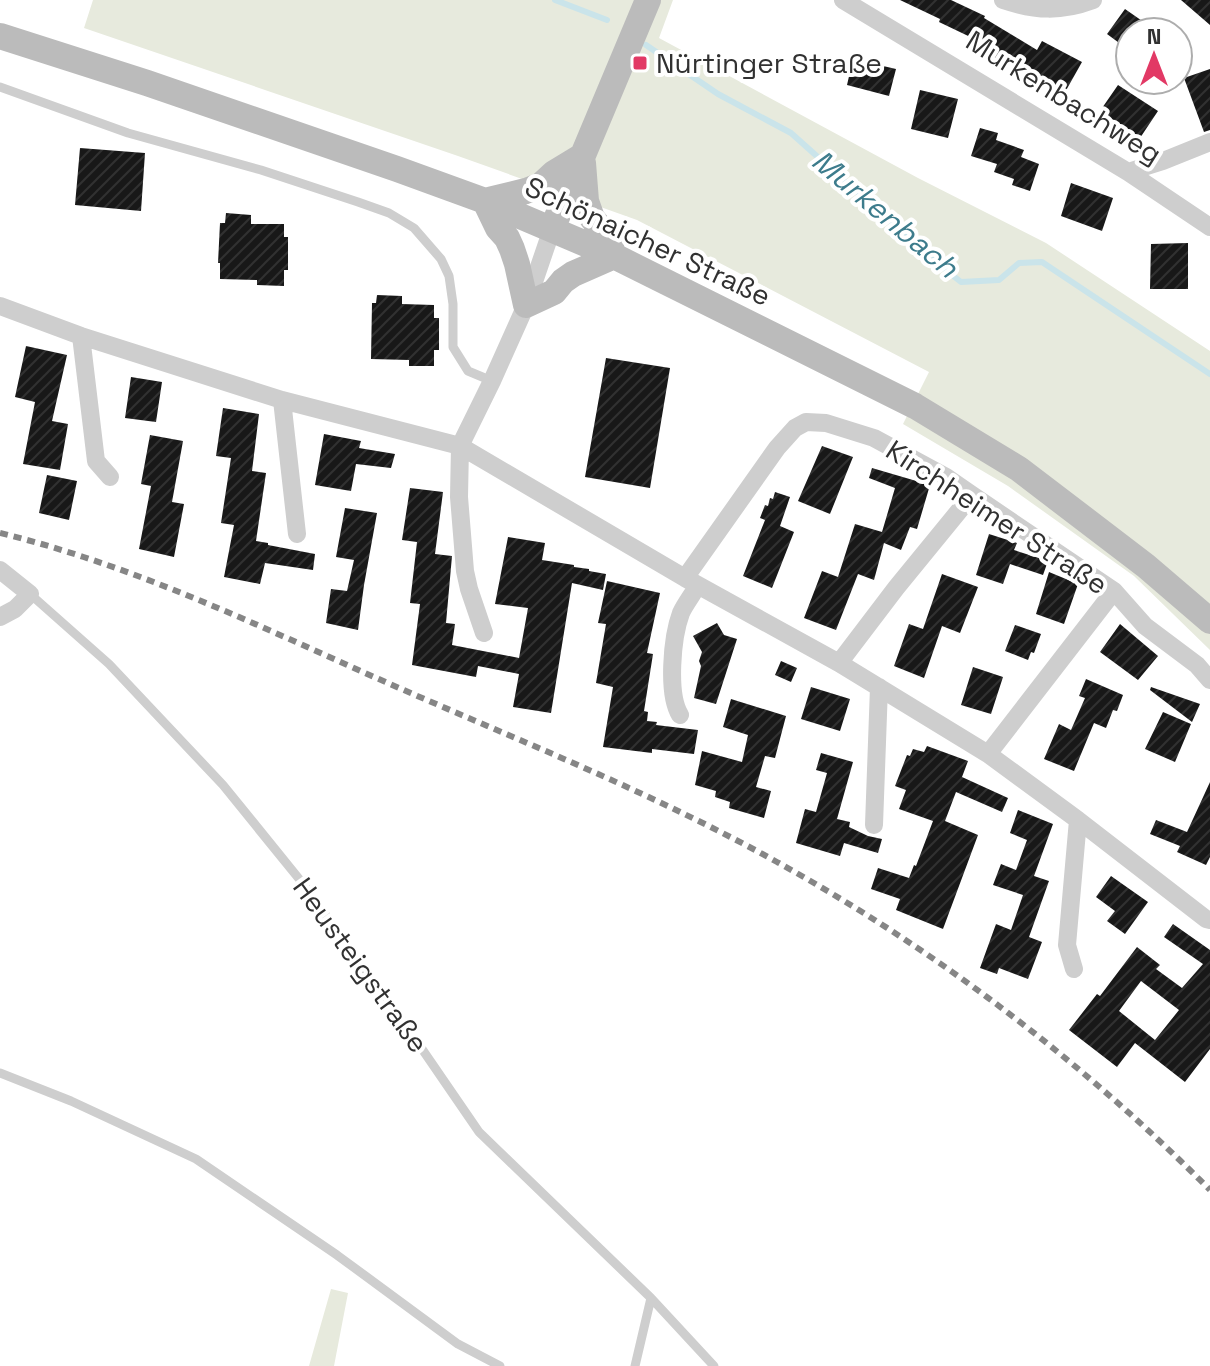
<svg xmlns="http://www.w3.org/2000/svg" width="1210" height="1366" viewBox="0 0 1210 1366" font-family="'Space Grotesk',sans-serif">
<defs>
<pattern id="building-hatch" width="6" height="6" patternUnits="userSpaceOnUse" patternTransform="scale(2)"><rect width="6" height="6" fill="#181818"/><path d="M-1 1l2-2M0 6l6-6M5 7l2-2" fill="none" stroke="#313131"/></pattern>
</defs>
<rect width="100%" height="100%" fill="#fff"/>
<path fill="#e7eadd" d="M 93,0 L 673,0 L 659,38 L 918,178 L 1046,243 L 1210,351 L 1210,650 L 1134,576 L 1008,486 L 903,424 L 929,372 L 637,220 L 458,156 L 84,28 Z
M 331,1289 L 348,1293 L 334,1366 L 309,1366 Z"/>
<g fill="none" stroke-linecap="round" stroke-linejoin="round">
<path stroke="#cae4ea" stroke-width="6" d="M 555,0 L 607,20
M 646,45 L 718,94 L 791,133 L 933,260 L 961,282 L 999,280 L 1019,263 L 1042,262 L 1210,374"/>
</g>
<path fill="url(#building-hatch)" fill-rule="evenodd" d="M 900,0 L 951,0 L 985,16 L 984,18 L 1037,50 L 1042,41 L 1082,62 L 1064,94 L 1010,63 L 1008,66 L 984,51 L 987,45 L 939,22 L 940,19 Z
M 1181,0 L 1210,0 L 1210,25 Z
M 1125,9 L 1158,32 L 1130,32 L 1130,51 L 1107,34 Z
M 853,59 L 896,69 L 889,96 L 847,85 Z
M 1210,69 L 1210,130 L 1204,132 L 1184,78 Z
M 1118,85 L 1158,111 L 1140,138 L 1100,111 Z
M 920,90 L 958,99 L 948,138 L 911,129 Z
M 980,128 L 998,133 L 996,140 L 1024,150 L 1021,157 L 1039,164 L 1030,191 L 1012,185 L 1014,179 L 994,172 L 997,164 L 971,156 Z
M 80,148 L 145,153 L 141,211 L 75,205 Z
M 1071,183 L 1113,198 L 1102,231 L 1061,216 Z
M 226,213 L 251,215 L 251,224 L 284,224 L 284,237 L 288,237 L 288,270 L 284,270 L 284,286 L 257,285 L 257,280 L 220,279 L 220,263 L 218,263 L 220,223 L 225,223 Z
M 1188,243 L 1188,289 L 1150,289 L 1151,244 Z
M 377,295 L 402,296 L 402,304 L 434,305 L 434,318 L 439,318 L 439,350 L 434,350 L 434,366 L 409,366 L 409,360 L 371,359 L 372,303 L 376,303 Z
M 26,346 L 67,355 L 52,421 L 68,424 L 60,470 L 23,464 L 35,402 L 15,397 Z
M 606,358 L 670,368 L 650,488 L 585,477 Z
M 131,377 L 162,382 L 156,422 L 125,418 Z
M 223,408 L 259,414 L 252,471 L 266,473 L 256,541 L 268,543 L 268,545 L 315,554 L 313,570 L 265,563 L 260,584 L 224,577 L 234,525 L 221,523 L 231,458 L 216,456 Z
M 324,434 L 361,441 L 359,448 L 395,454 L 391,468 L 356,464 L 351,491 L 315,485 Z
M 150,435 L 183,441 L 172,502 L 184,504 L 174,557 L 139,549 L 151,486 L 141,484 Z
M 822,446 L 853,457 L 830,514 L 798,501 Z
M 872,468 L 930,485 L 917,529 L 910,527 L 901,550 L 884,543 L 874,580 L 858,574 L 836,630 L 804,618 L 822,571 L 838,577 L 855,524 L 882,532 L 895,488 L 869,478 Z
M 47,475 L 77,481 L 69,520 L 39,513 Z
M 410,488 L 443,492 L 435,554 L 452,556 L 446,623 L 455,624 L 452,645 L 519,658 L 528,608 L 495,604 L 508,537 L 545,543 L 542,560 L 574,565 L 574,567 L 589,569 L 589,571 L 606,574 L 603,590 L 572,583 L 551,713 L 513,707 L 519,674 L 478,666 L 476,677 L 412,665 L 420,604 L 410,603 L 417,542 L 402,540 Z
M 775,492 L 790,497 L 780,526 L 794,532 L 772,588 L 743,576 L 765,520 L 760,518 L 765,505 L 768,506 L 770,498 L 773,499 Z
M 345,508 L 377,513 L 364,585 L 358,630 L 326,623 L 331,589 L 347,591 L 354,560 L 336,557 Z
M 989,534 L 1017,543 L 1014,550 L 1048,561 L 1043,575 L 1010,564 L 1003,584 L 976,575 Z
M 1049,572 L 1078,584 L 1064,624 L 1036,614 Z
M 942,574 L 978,587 L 960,633 L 942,626 L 924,678 L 894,666 L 909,624 L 923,629 Z
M 607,581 L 660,593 L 647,653 L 653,654 L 644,711 L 648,712 L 647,721 L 657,722 L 656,725 L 698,730 L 694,754 L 652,749 L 652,753 L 603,747 L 613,687 L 596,683 L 606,624 L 598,623 Z
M 717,623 L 724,635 L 737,639 L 716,704 L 694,698 L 701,666 L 699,661 L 702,652 L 693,636 Z
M 1120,624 L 1158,656 L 1138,680 L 1100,652 Z
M 1015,625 L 1041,634 L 1034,653 L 1031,652 L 1028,660 L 1005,651 Z
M 781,661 L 797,668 L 791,682 L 775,675 Z
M 973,667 L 1003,677 L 991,714 L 961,705 Z
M 1086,679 L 1123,695 L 1117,711 L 1113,710 L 1106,728 L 1094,723 L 1074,771 L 1044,759 L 1059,724 L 1071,730 L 1085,698 L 1079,696 Z
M 811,687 L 850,699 L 840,731 L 801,719 Z
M 1151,687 L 1200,704 L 1192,722 L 1150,690 Z
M 731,699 L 786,716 L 775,758 L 765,756 L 756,787 L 771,791 L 764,818 L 729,808 L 730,802 L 715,797 L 716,791 L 695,785 L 702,751 L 742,762 L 748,735 L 723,727 Z
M 1163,712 L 1191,724 L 1175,762 L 1145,749 Z
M 927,746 L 968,761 L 962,777 L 1008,798 L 1002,812 L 956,792 L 945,821 L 978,835 L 943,929 L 896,910 L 900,899 L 871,889 L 878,868 L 909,878 L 914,865 L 916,866 L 933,821 L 899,809 L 906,790 L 895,786 L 907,755 L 910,756 L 913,749 L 924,752 Z
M 821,753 L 853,762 L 837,819 L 850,822 L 849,827 L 868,836 L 882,839 L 878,853 L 844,843 L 840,856 L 796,843 L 805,809 L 816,812 L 827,773 L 816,770 Z
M 1210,782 L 1210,857 L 1206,865 L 1177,852 L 1180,846 L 1150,834 L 1156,820 L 1187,832 Z
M 1018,810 L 1053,824 L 1034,876 L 1049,881 L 1029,937 L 1042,942 L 1028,979 L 999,968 L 997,974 L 980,968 L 996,924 L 1011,930 L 1023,895 L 993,885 L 1001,864 L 1016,870 L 1027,840 L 1010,833 Z
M 1111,876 L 1148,902 L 1125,934 L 1107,921 L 1115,911 L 1096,897 Z
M 1173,924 L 1210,950 L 1210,1049 L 1185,1082 L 1135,1043 L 1117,1067 L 1069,1030 L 1097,994 L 1100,996 L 1137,947 L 1160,965 L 1156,969 L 1182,988 L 1203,964 L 1164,937 ZM 1141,981 L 1179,1010 L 1155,1040 L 1119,1011 Z"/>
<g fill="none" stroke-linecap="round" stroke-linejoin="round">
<path stroke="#cecece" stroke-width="9" d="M 0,87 L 128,133 L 261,170 L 358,202 L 389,213 L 414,228 L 441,259 L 449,276 L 453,304 L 453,347 L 468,371 L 492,381
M 30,594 L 109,664 L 223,785 L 300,880 L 398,1014 L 479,1132 L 651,1298 L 714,1366
M 0,1073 L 71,1101 L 196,1159 L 337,1255 L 458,1344 L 500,1366
M 635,1366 L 651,1298"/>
<path stroke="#cecece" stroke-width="18" d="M 843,0 L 1128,172 L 1210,227
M 1003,0 C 1036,11 1061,12 1093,0
M 1128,172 L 1163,161 L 1210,142
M 0,306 L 81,336 L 282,400 L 460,446 L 685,578 L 839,663 L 988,754 L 1078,820 L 1206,919 L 1210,920
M 81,336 L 96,461 L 110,477
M 282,400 L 297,534
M 0,570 L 30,594 L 15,609 L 0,617
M 685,578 L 777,448 L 795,428 L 806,422 L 826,423 L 874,438 L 946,477 L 972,495 L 1114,591 L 1145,626 L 1197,665 L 1210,680
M 484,633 L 469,589 L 465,571 L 459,497 L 460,446 L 492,381 L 526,305 L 552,229
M 839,663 L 896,588 L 972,495
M 680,715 C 667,694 672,637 681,613 C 685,604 693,594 698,585
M 988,754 L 1114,591
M 874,825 L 879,687
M 1074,969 L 1067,945 L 1078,820"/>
<path stroke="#bbb" stroke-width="26" d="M 0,36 L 147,83 L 397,169 L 485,201 L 614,256 L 915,406 L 1019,469 L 1146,566 L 1210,621
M 583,163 L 586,201 L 592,218 L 607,236 L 614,256
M 485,201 L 498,228 L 507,238 L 512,249 L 517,264 L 526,305 L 554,292 L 563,281 L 573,274 L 614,256
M 485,201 L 526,191 L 541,185 L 554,173 L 582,156
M 552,229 L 648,0"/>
<path stroke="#868686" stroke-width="6" stroke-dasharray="8 6" stroke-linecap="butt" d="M 0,533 C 136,566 263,628 390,684 C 520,741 653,793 777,862 C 936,950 1082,1061 1210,1190"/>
</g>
<rect fill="#e23965" stroke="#fff" stroke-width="3" x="632" y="55" width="16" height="16" rx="4"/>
<g text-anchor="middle" stroke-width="8" stroke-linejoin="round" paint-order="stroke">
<g font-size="28" fill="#313131" stroke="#fff" text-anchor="start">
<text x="656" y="73">Nürtinger Straße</text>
</g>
<g font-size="28" fill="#313131" stroke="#fff">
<text transform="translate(1064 97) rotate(32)" y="10">Murkenbachweg</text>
<text transform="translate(648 241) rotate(25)" y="10">Schönaicher Straße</text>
<text transform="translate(997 517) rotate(33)" y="10">Kirchheimer Straße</text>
<text transform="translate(361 965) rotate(54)" y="10">Heusteigstraße</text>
</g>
<g font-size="30" font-style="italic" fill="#3d7c8c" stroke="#fff">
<text transform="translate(885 214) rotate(40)" y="10">Murkenbach</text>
</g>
</g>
<g transform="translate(1154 56)"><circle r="38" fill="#ffffff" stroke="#adadad" stroke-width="2"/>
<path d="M0-6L14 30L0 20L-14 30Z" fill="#e23965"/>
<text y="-12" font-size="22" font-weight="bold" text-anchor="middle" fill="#313131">N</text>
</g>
</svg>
